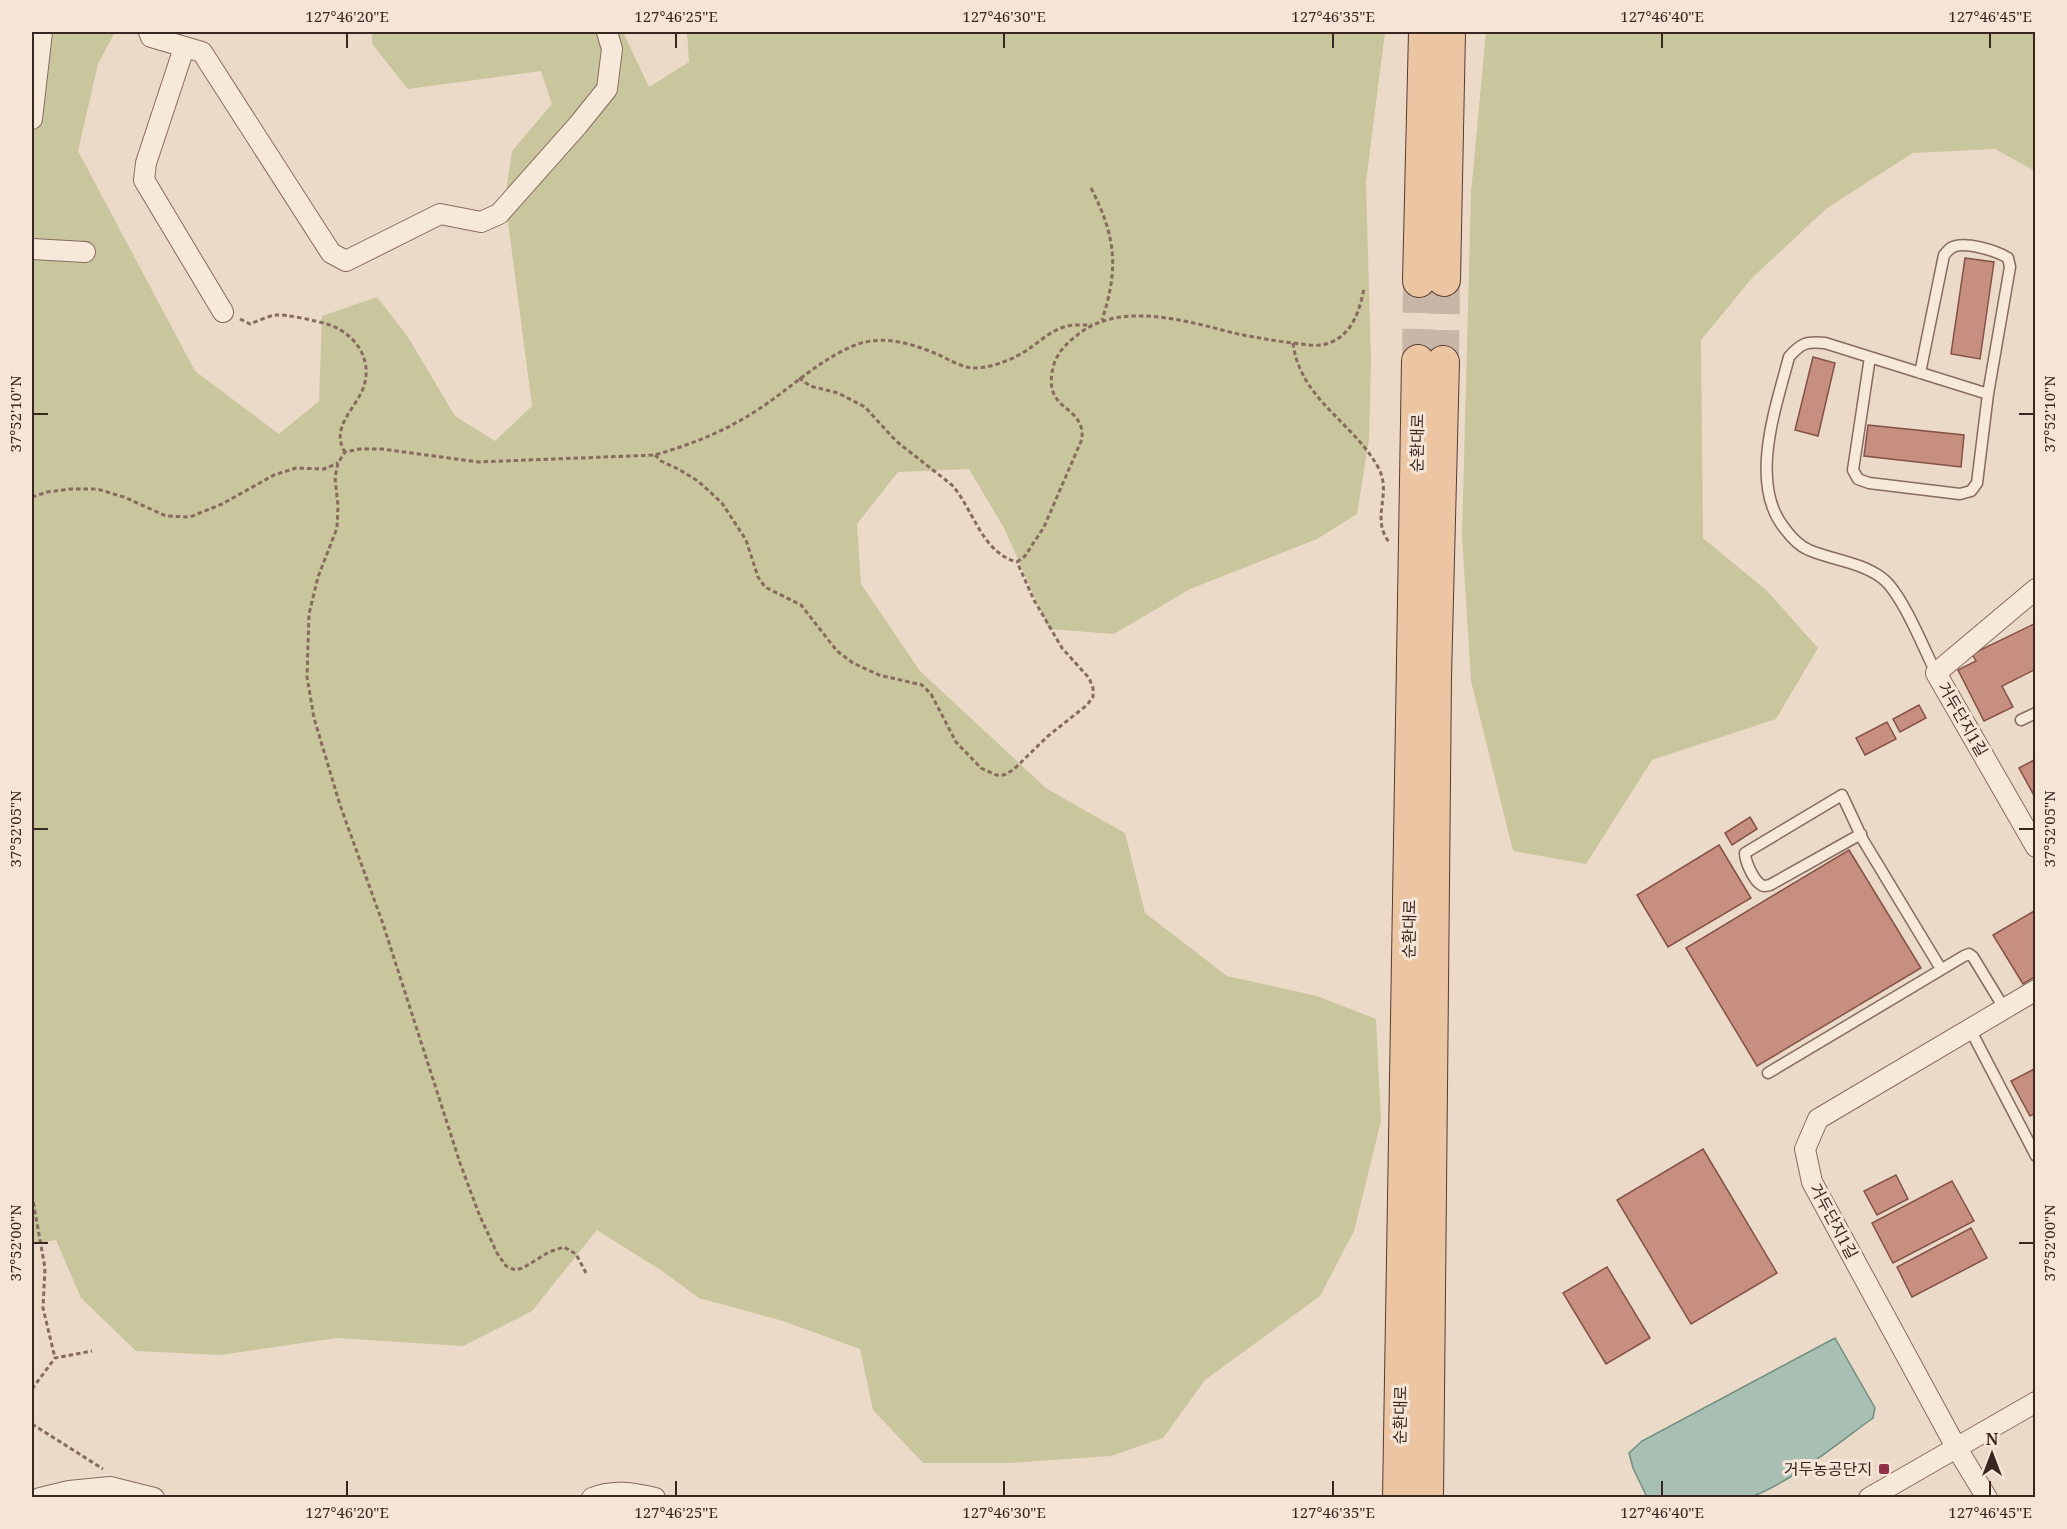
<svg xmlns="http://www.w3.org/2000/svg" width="2067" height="1529" viewBox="0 0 2067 1529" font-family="'Noto Serif','Noto Sans KR',serif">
<rect width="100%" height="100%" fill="#ecdac8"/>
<path fill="#c9c59c" d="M 32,32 L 115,32 L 98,64 L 78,151 L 195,371 L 279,434 L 319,401 L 322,316 L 377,297 L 408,337 L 455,416 L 495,441 L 532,406 L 505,199 L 512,151 L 552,104 L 541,71 L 408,89 L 372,44 L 372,32 L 623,32 L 649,87 L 689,62 L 687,32 L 1385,32 L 1366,182 L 1371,362 L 1369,439 L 1357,514 L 1317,539 L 1190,589 L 1114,634 L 1049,629 L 1004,528 L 969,469 L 898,472 L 857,524 L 861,584 L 920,671 L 1047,789 L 1125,833 L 1145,913 L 1227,976 L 1317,996 L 1376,1019 L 1381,1121 L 1354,1231 L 1320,1296 L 1205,1380 L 1163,1438 L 1111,1456 L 1009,1463 L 923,1463 L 873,1410 L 860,1349 L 783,1321 L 699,1298 L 662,1271 L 597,1230 L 532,1311 L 463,1346 L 337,1338 L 220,1355 L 136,1351 L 81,1298 L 56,1240 L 32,1244 Z
M 1486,32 L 2035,32 L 2035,171 L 1995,149 L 1913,153 L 1827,208 L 1752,278 L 1701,340 L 1703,538 L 1767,591 L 1818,648 L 1776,719 L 1652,760 L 1586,864 L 1513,851 L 1471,681 L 1462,536 L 1471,193 Z"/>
<path fill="#a8c0b4" stroke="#6f8e80" stroke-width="1.5" d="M 1835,1338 L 1875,1408 L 1873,1418 C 1837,1444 1789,1484 1748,1498 L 1647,1497 L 1633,1468 L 1629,1453 L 1642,1441 Z"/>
<path fill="#c78f80" stroke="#845145" stroke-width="1.5" d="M 1965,258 L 1994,262 L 1980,359 L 1951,354 Z
M 1813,357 L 1835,363 L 1818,436 L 1795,430 Z
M 1868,425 L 1964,435 L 1961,467 L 1864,456 Z
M 2036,623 L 2036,669 L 2002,686 L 2013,707 L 1984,721 L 1958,670 L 1976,661 L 1972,654 Z
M 1919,705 L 1926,718 L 1900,732 L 1893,719 Z
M 1887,722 L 1896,739 L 1865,755 L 1856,738 Z
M 2036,759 L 2036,799 L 2019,768 Z
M 1750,817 L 1757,829 L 1732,845 L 1725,833 Z
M 1719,845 L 1751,898 L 1668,947 L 1637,895 Z
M 1849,850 L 1921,968 L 1757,1066 L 1686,948 Z
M 2036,910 L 2036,976 L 2023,984 L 1993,935 Z
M 2036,1068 L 2036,1113 L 2030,1116 L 2011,1081 Z
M 1703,1149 L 1777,1273 L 1691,1324 L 1617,1200 Z
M 1896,1175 L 1908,1199 L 1877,1215 L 1864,1191 Z
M 1952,1181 L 1974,1221 L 1893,1263 L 1872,1223 Z
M 1971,1228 L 1987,1258 L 1912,1297 L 1897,1267 Z
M 1607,1267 L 1650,1338 L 1606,1364 L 1563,1293 Z"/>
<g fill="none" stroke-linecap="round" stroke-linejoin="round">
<path stroke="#c8b6a6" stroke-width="32" stroke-dasharray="32 16" stroke-linecap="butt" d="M 1418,361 L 1419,281
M 1443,362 L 1444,280"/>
<defs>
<path id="lane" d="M 1870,357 L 1853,470 L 1858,479 L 1869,483 L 1960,494 L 1971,491 L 1977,483 L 1988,394 L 2010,267 L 2008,258 C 1997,251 1963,240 1951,248 C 1948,250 1946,253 1944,255 L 1920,373
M 1936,673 C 1924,649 1902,593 1882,578 C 1861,562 1832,560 1809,550 C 1799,546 1791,537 1785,529 C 1748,484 1776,407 1789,357 C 1801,343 1807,341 1825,343 L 1988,394
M 2021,720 L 2036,713
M 1861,834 L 1770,885 C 1765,886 1763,887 1760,884 C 1753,879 1745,861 1745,853 L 1842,795 L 1863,840 L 1941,969
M 1970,1029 L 2036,1156
M 1768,1073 L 1964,956 L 1969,954 L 1973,957 L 2004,1008"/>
<path id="street" d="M 149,32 L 151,37 L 202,52 L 331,253 L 346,261 L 440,214 L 481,222 L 499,214 L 578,125 L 607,89 L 612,49 L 607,32
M 184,48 L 146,163 L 144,180 L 223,312
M 32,119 L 42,32
M 32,249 L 85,252
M 2036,589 L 1936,673 L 2036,847
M 40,1498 L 69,1491 L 110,1487 L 154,1498
M 592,1498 C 613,1489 634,1493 655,1498
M 1869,1498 L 2036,1402
M 1987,1498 L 1956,1447 L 1812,1182 L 1805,1149 L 1818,1119 L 2036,990"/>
<path id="primary" d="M 1444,280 L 1449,32
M 1419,281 L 1425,32
M 1399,1498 L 1418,361
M 1427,1498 L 1435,677 L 1443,362"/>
</defs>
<use href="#lane" stroke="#866b5e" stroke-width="13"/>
<use href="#street" stroke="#866b5e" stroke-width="22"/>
<use href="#primary" stroke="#553b32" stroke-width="34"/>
<path stroke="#866b5e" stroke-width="3" stroke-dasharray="4.5 3" stroke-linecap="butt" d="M 1091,188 C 1116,237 1119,268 1102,320
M 240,319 L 250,324 C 258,321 268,316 276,315 C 286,314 317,321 327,324 C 355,333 374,359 363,389 C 354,410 330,429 345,452
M 1293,343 C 1300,399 1352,421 1378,467 C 1393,494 1370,517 1389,542
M 799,378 L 810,386 L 838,393 L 865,407 L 896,441 L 952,485 C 974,510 981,552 1017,562
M 655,455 L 661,461 L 680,470 L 698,481 L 722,503 L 746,540 L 758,577 L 765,587 L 801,605 L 837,651 L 853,663 L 879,675 L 922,685 L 931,694 L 956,742 L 981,768 L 996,775 L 1004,775 L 1013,770 L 1048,736 L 1087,705 L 1093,697 L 1093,688 L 1089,678 L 1062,648 L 1034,600 L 1017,562
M 32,497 L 47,492 L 71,489 L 97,489 L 124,497 L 166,516 L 190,517 L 222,504 L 274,475 L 296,468 L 324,469 L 338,463
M 1017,562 L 1025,556 L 1044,527 L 1082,439 C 1085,402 1040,414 1054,364 C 1058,352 1067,343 1076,336 C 1119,300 1186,321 1234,333 C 1251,337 1267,339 1284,342 C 1298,343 1316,348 1329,343 C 1352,335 1360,310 1364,288
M 32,1195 L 45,1268 L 43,1308 L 55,1358
M 586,1273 L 576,1254 L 564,1247 L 549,1252 L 523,1268 L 515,1270 L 506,1266 L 497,1253 L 479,1214 L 460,1163 L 383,924 L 340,805 L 314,718 L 307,677 L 309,614 L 318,577 L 337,528 L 338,506 L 335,477 L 338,463 L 345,452 L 360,449 L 382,449 L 478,462 L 655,455 C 689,445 721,433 751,414 C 786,393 815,362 853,346 C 881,334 910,343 937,354 C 948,359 959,366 971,368 C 990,369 1015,359 1030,348 C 1040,341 1050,332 1061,328 C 1071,324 1082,325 1092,325
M 32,1389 L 55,1358 L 92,1351
M 32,1424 L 103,1469"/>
<use href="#lane" stroke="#f7e9da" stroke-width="10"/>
<use href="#street" stroke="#f7e9da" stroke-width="20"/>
<use href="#primary" stroke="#ecc6a3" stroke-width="32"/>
</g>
<path fill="none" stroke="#382720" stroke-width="2" d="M 347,33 L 347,48M 676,33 L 676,48M 1004,33 L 1004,48M 1333,33 L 1333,48M 1662,33 L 1662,48M 1990,33 L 1990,48M 33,414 L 48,414M 2019,414 L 2034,414M 33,829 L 48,829M 2019,829 L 2034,829M 33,1243 L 48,1243M 2019,1243 L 2034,1243M 347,1481 L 347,1496M 676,1481 L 676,1496M 1004,1481 L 1004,1496M 1333,1481 L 1333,1496M 1662,1481 L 1662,1496M 1990,1481 L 1990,1496"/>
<rect fill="#913246" stroke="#f4e5d7" stroke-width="2" x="1878" y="1463" width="12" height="12" rx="3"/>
<g text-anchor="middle" stroke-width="6" stroke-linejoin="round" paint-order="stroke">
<g font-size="16" fill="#382720" stroke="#f4e5d7">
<text transform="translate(1417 443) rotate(-89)" y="6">순환대로</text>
<text transform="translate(1963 719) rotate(60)" y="6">거두단지1길</text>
<text transform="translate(1409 929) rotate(-89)" y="6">순환대로</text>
<text transform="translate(1834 1221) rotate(62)" y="6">거두단지1길</text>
<text transform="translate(1400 1415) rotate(-89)" y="6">순환대로</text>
</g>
<g font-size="16" fill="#382720" stroke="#f4e5d7" text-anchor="end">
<text x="1872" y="1475">거두농공단지</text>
</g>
</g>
<rect width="2067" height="1529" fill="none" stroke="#f4e5d7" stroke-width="66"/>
<g transform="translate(1992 1454)" stroke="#f4e5d7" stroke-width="4.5" paint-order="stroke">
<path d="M0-4.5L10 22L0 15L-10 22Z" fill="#382720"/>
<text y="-9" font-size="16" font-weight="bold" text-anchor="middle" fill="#382720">N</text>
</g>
<rect x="33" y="33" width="2001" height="1463" fill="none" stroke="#382720" stroke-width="2"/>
<g font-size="15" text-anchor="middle" fill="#382720">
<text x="347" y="22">127°46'20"E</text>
<text x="676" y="22">127°46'25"E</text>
<text x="1004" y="22">127°46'30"E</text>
<text x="1333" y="22">127°46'35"E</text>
<text x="1662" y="22">127°46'40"E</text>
<text x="1990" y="22">127°46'45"E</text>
<text transform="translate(16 414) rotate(-90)" y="5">37°52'10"N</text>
<text transform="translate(2050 414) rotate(-90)" y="5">37°52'10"N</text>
<text transform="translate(16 829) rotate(-90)" y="5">37°52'05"N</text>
<text transform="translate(2050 829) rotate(-90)" y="5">37°52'05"N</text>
<text transform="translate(16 1243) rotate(-90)" y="5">37°52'00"N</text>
<text transform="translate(2050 1243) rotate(-90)" y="5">37°52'00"N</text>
<text x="347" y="1518">127°46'20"E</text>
<text x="676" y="1518">127°46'25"E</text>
<text x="1004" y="1518">127°46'30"E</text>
<text x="1333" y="1518">127°46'35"E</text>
<text x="1662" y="1518">127°46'40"E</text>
<text x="1990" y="1518">127°46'45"E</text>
</g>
</svg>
